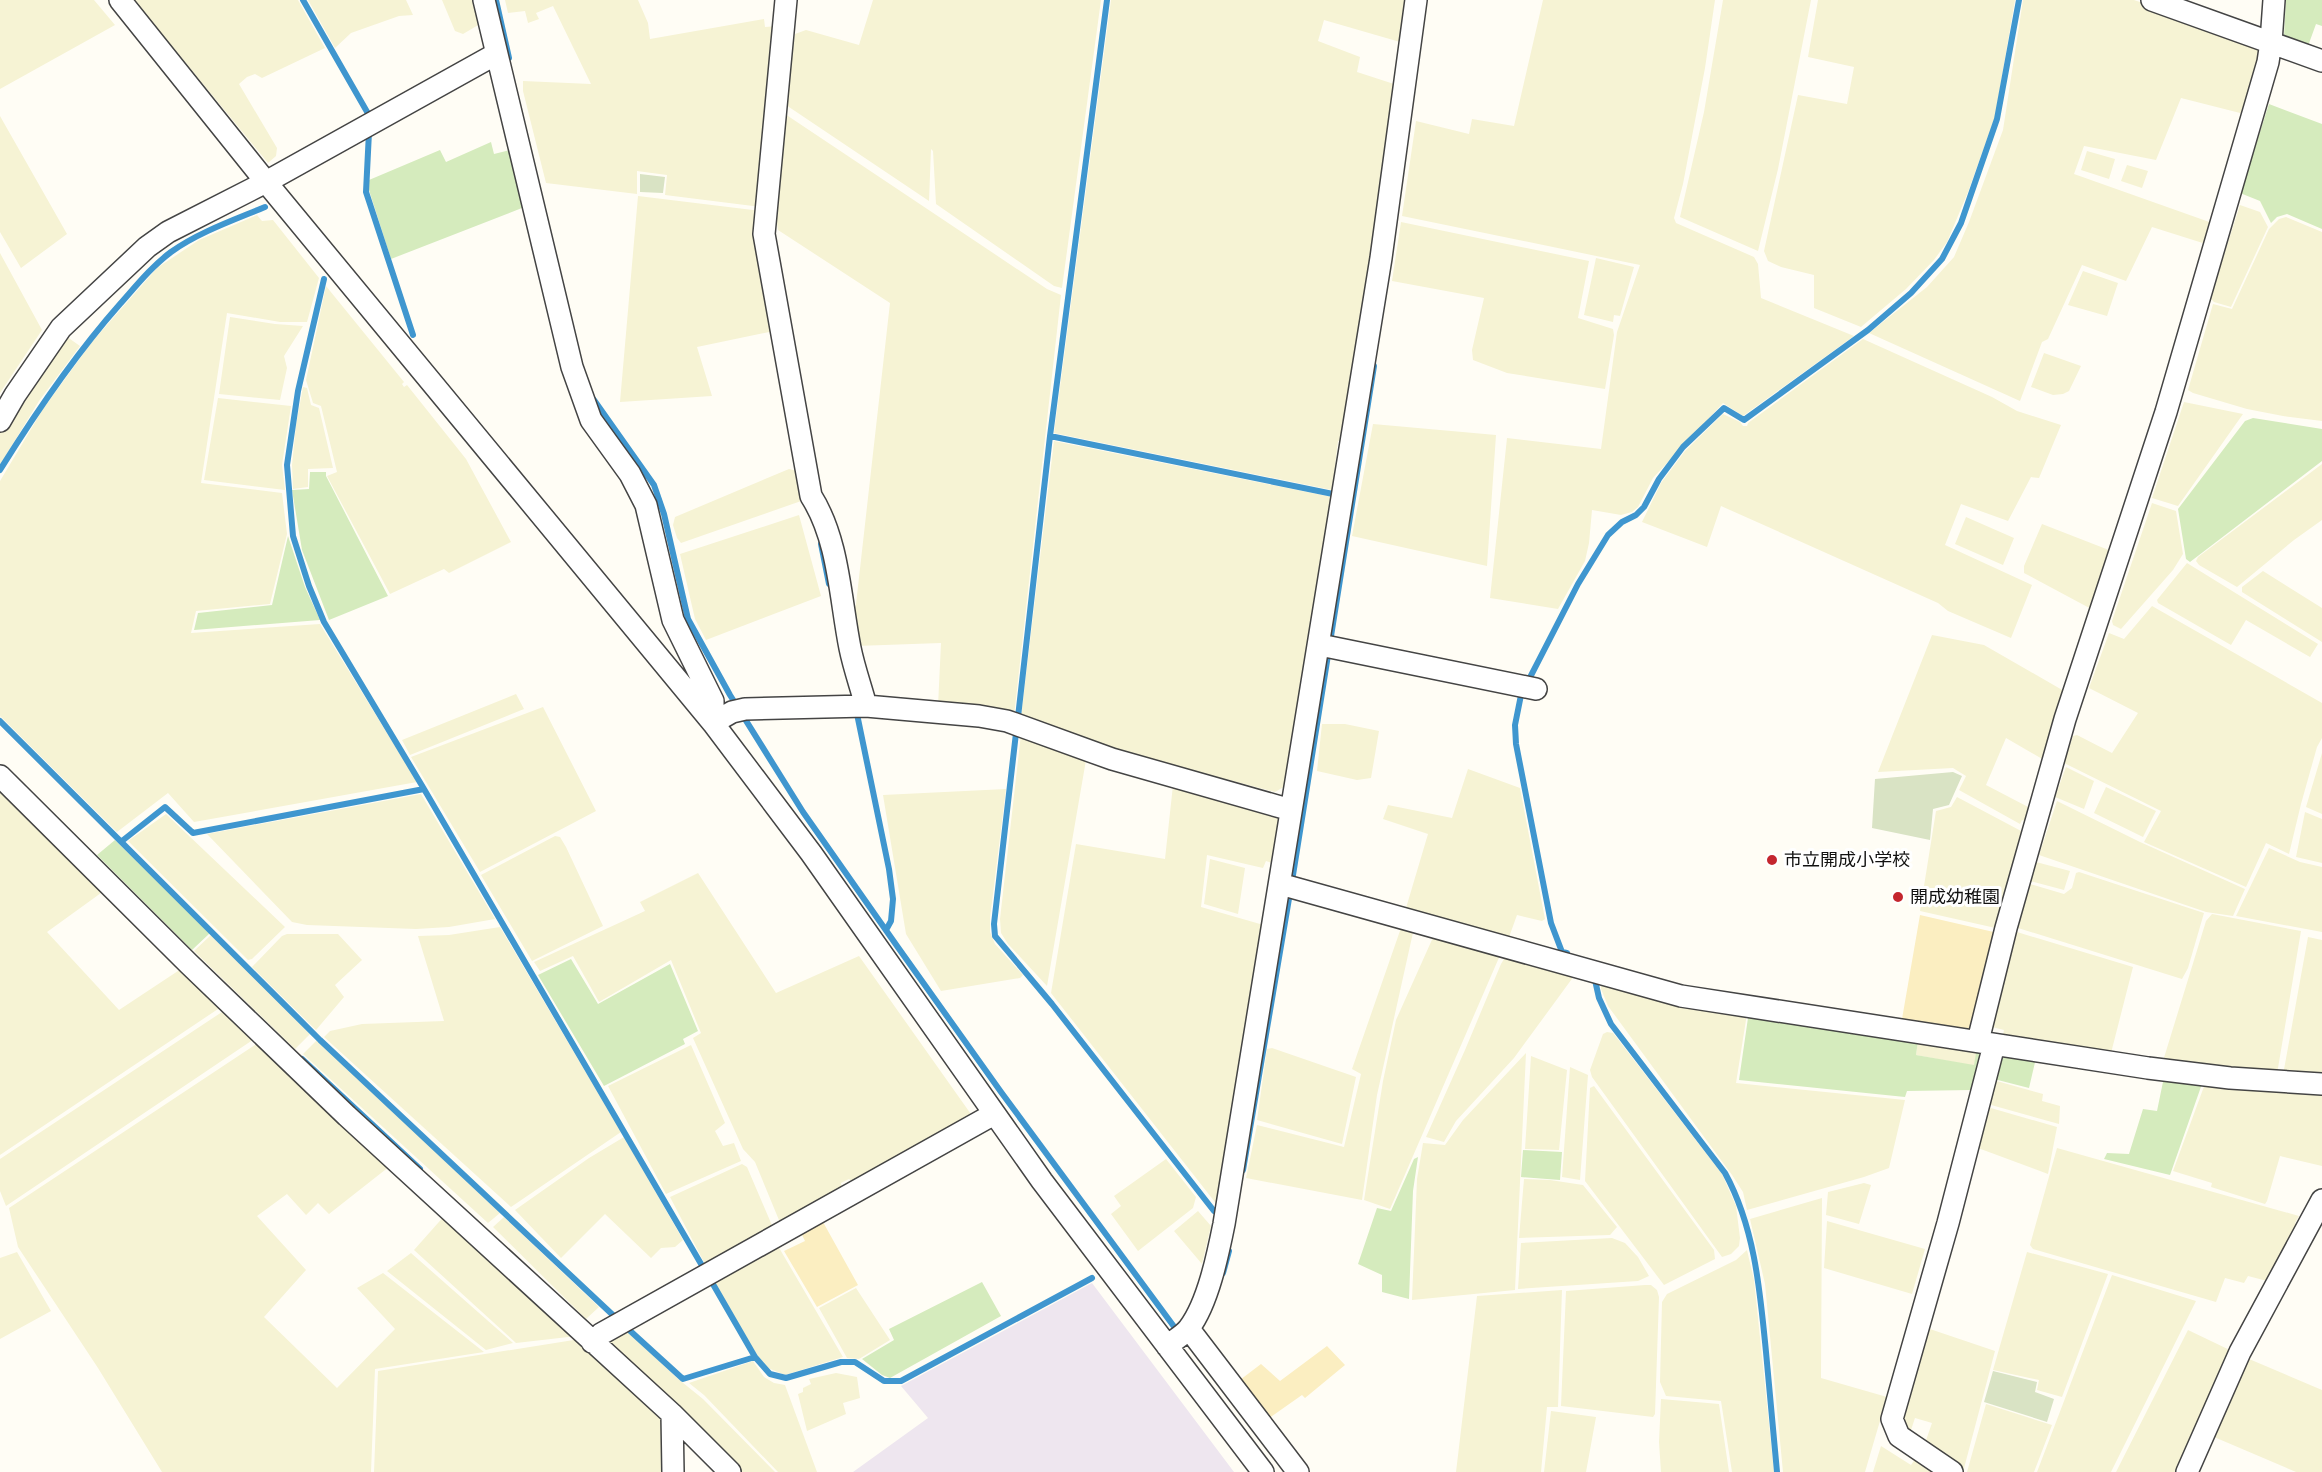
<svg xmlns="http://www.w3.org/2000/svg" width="2322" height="1472" viewBox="0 0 2322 1472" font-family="Merriweather,'Noto Sans JP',serif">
<rect width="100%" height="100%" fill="#fffdf5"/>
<path fill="#eee6ef" d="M 1092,1283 L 1234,1472 L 853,1472 L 928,1418 L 901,1386 Z"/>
<path fill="#f6f3d4" d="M 0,0 L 94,0 L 115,25 L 0,89 Z
M 134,0 L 298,0 L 325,48 L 262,78 L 255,74 L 247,77 L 239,84 L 277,148 L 276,156 L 268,163 Z
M 308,0 L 406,0 L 413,15 L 399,16 L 351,33 L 335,48 Z
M 442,0 L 478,0 L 480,24 L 463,34 L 455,31 Z
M 505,0 L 638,0 L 648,23 L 650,39 L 764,19 L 765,27 L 778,26 L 761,207 L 665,195 L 667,175 L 637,171 L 637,194 L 546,183 L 523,91 L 523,81 L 591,84 L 553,6 L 536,13 L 539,19 L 528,23 L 525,11 L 508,13 Z
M 873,0 L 1101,0 L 1062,288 L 1054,286 L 936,204 L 933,151 L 931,149 L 929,201 L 786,105 L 795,34 L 806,30 L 859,45 Z
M 1111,0 L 1406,0 L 1400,42 L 1324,20 L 1318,41 L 1360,57 L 1357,72 L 1394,84 L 1369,292 L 1344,440 L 1338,441 L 1332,490 L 1054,433 Z
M 1543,0 L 1715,0 L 1705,68 L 1683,184 L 1674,218 L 1676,223 L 1754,257 L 1758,264 L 1761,298 L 1854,336 L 1743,416 L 1723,403 L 1653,478 L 1638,507 L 1632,512 L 1621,515 L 1592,510 L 1589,543 L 1585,561 L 1558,609 L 1490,598 L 1507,438 L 1601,449 L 1617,332 L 1640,265 L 1402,216 L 1416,121 L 1469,134 L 1472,119 L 1514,126 Z
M 1723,0 L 1811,0 L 1778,169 L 1758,251 L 1680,217 L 1704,112 Z
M 1818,0 L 2015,0 L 1995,117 L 1968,192 L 1947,242 L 1934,260 L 1906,289 L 1861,327 L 1814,308 L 1814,275 L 1781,267 L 1768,261 L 1764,251 L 1798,95 L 1847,104 L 1854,67 L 1808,57 Z
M 2023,0 L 2134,0 L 2264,44 L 2248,115 L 2181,98 L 2156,160 L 2084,146 L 2074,174 L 2215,224 L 2209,245 L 2152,227 L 2126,281 L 2082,265 L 2048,339 L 2042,342 L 2020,401 L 1869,333 L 1927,287 L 1954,257 L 1969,222 L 2003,130 Z
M 785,114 L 1047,289 L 1061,295 L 1014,716 L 938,706 L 941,643 L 856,646 L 853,614 L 856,604 L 890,303 L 778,230 L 776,217 Z
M 0,116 L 67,234 L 21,268 L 0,232 Z
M 2087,151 L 2115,159 L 2109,179 L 2081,170 Z
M 2127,165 L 2148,171 L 2142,188 L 2121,181 Z
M 638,196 L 761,211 L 774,331 L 697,347 L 712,396 L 620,402 Z
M 2240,205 L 2260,212 L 2268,227 L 2231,307 L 2214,302 L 2210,298 Z
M 257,215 L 262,221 L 273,220 L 319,278 L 307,322 L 280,322 L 227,313 L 201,483 L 282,493 L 287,534 L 270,604 L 196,611 L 191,633 L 320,624 L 417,782 L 194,822 L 168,793 L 117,832 L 0,716 L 0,481 L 43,409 L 92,342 L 157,268 L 199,240 Z
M 2286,217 L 2322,232 L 2322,421 L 2283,416 L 2247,409 L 2193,393 L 2188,390 L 2213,304 L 2232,309 L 2269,229 L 2279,219 Z
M 1401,222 L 1589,261 L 1578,318 L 1613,329 L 1614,335 L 1605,389 L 1507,373 L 1473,360 L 1472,350 L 1484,298 L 1392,281 Z
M 0,253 L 42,330 L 0,393 Z
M 1596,258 L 1634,267 L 1620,316 L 1614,315 L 1613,322 L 1584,315 Z
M 2083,271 L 2118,283 L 2107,316 L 2068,305 Z
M 326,286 L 404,382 L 402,384 L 404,387 L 407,385 L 466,459 L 511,542 L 449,573 L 444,569 L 390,594 L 327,476 L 337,472 L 321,406 L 313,403 L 306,380 Z
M 230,317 L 275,324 L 303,326 L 284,356 L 287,368 L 280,400 L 219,394 Z
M 63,334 L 80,346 L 39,401 L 0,465 L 0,430 Z
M 1863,339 L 1992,397 L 2017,411 L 2061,425 L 2039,478 L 2031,477 L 2008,521 L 1961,504 L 1945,545 L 2032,585 L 2011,638 L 1948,611 L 1938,603 L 1721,506 L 1707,547 L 1642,522 L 1661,483 L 1685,451 L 1723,414 L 1740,422 L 1743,426 L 1747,426 L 1748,423 Z
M 2044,353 L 2081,366 L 2069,391 L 2063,394 L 2053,395 L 2031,387 Z
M 303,387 L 307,388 L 311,405 L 319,408 L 333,468 L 308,469 L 308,487 L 293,489 L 292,465 L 296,425 Z
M 218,398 L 291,406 L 282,465 L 285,490 L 204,480 Z
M 2184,402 L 2243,414 L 2178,506 L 2152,498 Z
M 1373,424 L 1496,435 L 1487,566 L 1352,536 Z
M 1054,441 L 1332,497 L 1289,784 L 1275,792 L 1107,748 L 1021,717 Z
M 2322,464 L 2322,520 L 2294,540 L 2237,587 L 2199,565 L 2196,561 L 2198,557 Z
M 789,469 L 797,471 L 804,500 L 681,543 L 677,538 L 673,525 L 675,517 Z
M 2152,503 L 2176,511 L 2183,554 L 2173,570 L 2121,629 L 2113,625 L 2112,621 Z
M 799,515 L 821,596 L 706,640 L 695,619 L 680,554 Z
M 1966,517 L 2014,538 L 2003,565 L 1955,544 Z
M 2042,524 L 2114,552 L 2095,611 L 2024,573 L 2024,566 Z
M 2187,563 L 2318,644 L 2310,657 L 2246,620 L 2231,645 L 2158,603 L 2157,600 Z
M 2263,571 L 2322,608 L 2322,642 L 2242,592 L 2242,587 Z
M 2152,606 L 2322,703 L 2322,738 L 2317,747 L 2301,804 L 2289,854 L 2266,843 L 2246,887 L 2144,842 L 2161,811 L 2064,763 L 2073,736 L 2077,735 L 2112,753 L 2138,713 L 2089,688 L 2109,633 L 2124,639 Z
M 1932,635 L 1984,645 L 2064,691 L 2044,760 L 2006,738 L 1986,785 L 2032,809 L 2027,822 L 2022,820 L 2020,824 L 1959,790 L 1966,776 L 1953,768 L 1878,772 Z
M 516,694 L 524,709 L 410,755 L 402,740 Z
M 543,707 L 596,811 L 480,872 L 411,757 Z
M 1322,724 L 1345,724 L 1379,731 L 1371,778 L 1357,780 L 1317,771 Z
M 1021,734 L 1086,760 L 1047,986 L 1008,944 L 1001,933 L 1000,919 Z
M 2322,753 L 2322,814 L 2306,807 Z
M 2066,767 L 2094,781 L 2084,809 L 2055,797 Z
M 1468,769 L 1520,788 L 1545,919 L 1542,921 L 1517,915 L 1508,940 L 1406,908 L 1428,834 L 1383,819 L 1388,805 L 1452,818 Z
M 0,784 L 101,888 L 101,893 L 47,932 L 119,1010 L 184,967 L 224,1005 L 0,1155 Z
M 1173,785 L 1278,814 L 1284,820 L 1275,864 L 1266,861 L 1263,868 L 1207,855 L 1201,907 L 1267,926 L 1218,1206 L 1051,993 L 1076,844 L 1165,859 Z
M 2106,787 L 2156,811 L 2143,837 L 2094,813 Z
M 1006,789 L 990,918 L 990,932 L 995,944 L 1023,975 L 1020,978 L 941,991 L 906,934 L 883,795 Z
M 421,794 L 495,919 L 449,927 L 416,929 L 307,925 L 292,922 L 207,834 Z
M 1957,797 L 2023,832 L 2000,929 L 1920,911 L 1936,811 L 1951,807 Z
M 2057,801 L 2140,842 L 2245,889 L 2233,916 L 2206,912 L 2039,855 Z
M 2305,812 L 2322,819 L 2322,863 L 2296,857 Z
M 166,814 L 285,927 L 252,959 L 248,960 L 128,841 Z
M 555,836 L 560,837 L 566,847 L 603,926 L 532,961 L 481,875 Z
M 2269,848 L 2300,862 L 2322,867 L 2322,932 L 2236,916 Z
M 1210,859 L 1245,868 L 1238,914 L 1204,904 Z
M 2036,862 L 2070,871 L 2064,890 L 2030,881 Z
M 2079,872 L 2204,913 L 2188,968 L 2182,979 L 2018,928 L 2030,884 L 2064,894 L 2072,888 L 2076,873 Z
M 698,873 L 776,993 L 859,956 L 973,1117 L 855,1184 L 849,1179 L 841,1183 L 842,1191 L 781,1225 L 755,1162 L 743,1149 L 693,1038 L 701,1033 L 671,960 L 599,1002 L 573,956 L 540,971 L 534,962 L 645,911 L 640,902 Z
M 2212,914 L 2301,931 L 2277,1074 L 2163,1061 L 2206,921 Z
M 1402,925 L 1414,928 L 1377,1095 L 1362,1200 L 1246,1178 L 1257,1125 L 1344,1147 L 1361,1074 L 1352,1069 Z
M 500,927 L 621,1132 L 511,1207 L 324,1037 L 330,1031 L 362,1024 L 444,1021 L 418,936 L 449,935 Z
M 2017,932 L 2133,967 L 2110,1057 L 2002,1040 L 2004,1030 L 1992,1027 Z
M 1435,933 L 1501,953 L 1390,1209 L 1364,1200 L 1383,1081 L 1396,1020 Z
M 212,934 L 310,1034 L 295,1049 L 194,951 Z
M 287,934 L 338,934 L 362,960 L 335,985 L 344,997 L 316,1030 L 252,967 L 282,936 Z
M 2308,937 L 2322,940 L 2322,1078 L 2283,1075 Z
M 1513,957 L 1574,976 L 1514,1058 L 1456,1121 L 1444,1142 L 1426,1137 L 1465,1050 L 1501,964 L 1504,959 Z
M 1600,979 L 1746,1010 L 1746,1020 L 1736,1083 L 1905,1100 L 1889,1168 L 1864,1177 L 1747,1210 L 1743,1192 L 1732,1175 L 1608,1006 L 1601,989 Z
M 228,1008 L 257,1037 L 6,1206 L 0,1191 L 0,1159 Z
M 1607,1032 L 1613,1033 L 1617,1038 L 1722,1174 L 1736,1206 L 1740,1238 L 1739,1246 L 1731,1254 L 1722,1257 L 1592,1077 L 1590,1070 L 1603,1034 Z
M 317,1040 L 500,1213 L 488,1223 L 303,1054 Z
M 261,1041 L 390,1166 L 329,1214 L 318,1203 L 306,1215 L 287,1194 L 257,1216 L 306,1270 L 264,1317 L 337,1388 L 395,1329 L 357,1288 L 383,1273 L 484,1352 L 375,1369 L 371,1472 L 162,1472 L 98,1368 L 18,1247 L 9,1208 Z
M 1918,1041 L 1977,1053 L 1974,1066 L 1916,1055 Z
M 691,1045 L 725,1123 L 715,1131 L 723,1146 L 734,1143 L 741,1161 L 666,1194 L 608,1086 Z
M 1272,1048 L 1356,1077 L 1342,1144 L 1257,1120 L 1267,1049 Z
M 1526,1053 L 1515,1290 L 1412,1300 L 1417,1179 L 1423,1143 L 1445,1145 L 1463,1120 Z
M 1531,1056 L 1567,1070 L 1559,1150 L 1525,1149 Z
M 1570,1067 L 1588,1075 L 1580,1180 L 1562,1177 Z
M 1993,1080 L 2043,1094 L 2042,1101 L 2060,1106 L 2059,1124 L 1984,1103 Z
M 2206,1081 L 2313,1091 L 2322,1095 L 2322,1166 L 2280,1156 L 2267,1201 L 2265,1204 L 2211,1187 L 2212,1183 L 2173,1171 Z
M 1594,1086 L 1714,1250 L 1715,1259 L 1664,1285 L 1585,1181 L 1590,1088 Z
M 1984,1106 L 2057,1127 L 2048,1174 L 1978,1148 Z
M 624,1137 L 683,1240 L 675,1247 L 661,1248 L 651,1258 L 605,1214 L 561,1258 L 515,1210 L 589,1158 Z
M 2057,1148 L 2299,1216 L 2295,1223 L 2299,1228 L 2271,1282 L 2248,1276 L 2244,1283 L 2225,1278 L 2216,1302 L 2033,1249 L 2030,1245 Z
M 1166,1159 L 1196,1197 L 1193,1208 L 1138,1251 L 1111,1214 L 1121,1206 L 1114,1196 Z
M 742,1164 L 747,1167 L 774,1230 L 706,1266 L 670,1197 Z
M 1524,1179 L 1550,1180 L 1583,1185 L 1617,1227 L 1610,1235 L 1519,1238 Z
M 1864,1183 L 1871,1185 L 1859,1224 L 1826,1215 L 1828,1192 Z
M 1822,1198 L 1821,1378 L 1887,1397 L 1865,1472 L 1783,1472 L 1765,1284 L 1750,1219 Z
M 1198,1211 L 1211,1226 L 1202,1264 L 1174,1231 Z
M 446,1214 L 577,1336 L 516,1343 L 414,1250 Z
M 504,1217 L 599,1307 L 586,1319 L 493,1227 Z
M 1827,1221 L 1925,1249 L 1912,1294 L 1824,1268 Z
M 1612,1238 L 1625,1243 L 1638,1257 L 1649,1276 L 1638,1281 L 1518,1289 L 1521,1243 Z
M 778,1246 L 843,1357 L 785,1375 L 768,1368 L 757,1355 L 713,1280 Z
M 1747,1250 L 1754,1280 L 1774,1472 L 1732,1472 L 1721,1401 L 1666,1396 L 1660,1382 L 1662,1302 L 1667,1294 L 1736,1260 Z
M 17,1252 L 51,1311 L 0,1339 L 0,1258 Z
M 2027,1252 L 2108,1274 L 2062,1397 L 2037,1390 L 2039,1380 L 1993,1370 Z
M 411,1253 L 513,1343 L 486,1350 L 387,1271 Z
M 2112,1275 L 2196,1301 L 2111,1472 L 2037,1472 Z
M 1645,1285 L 1651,1285 L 1657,1290 L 1659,1297 L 1655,1414 L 1653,1417 L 1561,1406 L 1566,1291 Z
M 856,1288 L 890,1340 L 859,1359 L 847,1358 L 819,1308 Z
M 1562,1290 L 1558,1407 L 1547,1407 L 1541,1472 L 1456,1472 L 1477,1296 Z
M 1924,1327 L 1995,1351 L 1963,1472 L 1924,1446 L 1932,1423 L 1915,1418 L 1909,1436 L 1900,1419 Z
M 625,1329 L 677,1378 L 703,1399 L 775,1472 L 741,1472 L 686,1415 L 609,1342 L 613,1336 Z
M 2188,1330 L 2236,1353 L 2183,1472 L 2116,1472 Z
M 580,1339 L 662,1413 L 669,1472 L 374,1472 L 378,1371 Z
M 2242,1356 L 2322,1390 L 2322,1472 L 2296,1472 L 2207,1434 Z
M 753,1361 L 764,1377 L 774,1383 L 785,1385 L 817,1472 L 778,1472 L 704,1395 L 689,1383 Z
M 836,1373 L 857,1377 L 860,1398 L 843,1403 L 846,1414 L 807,1431 L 798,1394 L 803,1392 L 803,1388 L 811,1384 L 809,1379 Z
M 1661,1399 L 1719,1404 L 1729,1472 L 1661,1472 L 1659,1442 Z
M 1986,1404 L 2052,1425 L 2034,1472 L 1967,1472 Z
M 1551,1411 L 1596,1417 L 1586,1472 L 1544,1472 Z
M 1881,1446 L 1911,1465 L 1916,1458 L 1936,1472 L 1873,1472 Z"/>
<path fill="#d5ebbd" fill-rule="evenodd" d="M 2286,0 L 2322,0 L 2322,26 L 2316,24 L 2308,46 L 2288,39 L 2284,36 Z
M 2269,104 L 2322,124 L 2322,229 L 2287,214 L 2277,217 L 2271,223 L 2260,201 L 2240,193 Z
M 491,142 L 494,154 L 514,149 L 527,206 L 391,259 L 369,190 L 369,180 L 440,150 L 446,162 Z
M 2253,418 L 2322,429 L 2322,461 L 2190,562 L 2186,559 L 2178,509 L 2245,421 Z
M 310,472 L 326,472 L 326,476 L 388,596 L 329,620 L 302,550 L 292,490 L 309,489 Z
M 288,536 L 305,587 L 320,620 L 194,630 L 198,613 L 272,605 Z
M 115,840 L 210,933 L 192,950 L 97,855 Z
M 571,959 L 598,1004 L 670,964 L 698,1031 L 683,1039 L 685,1044 L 604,1086 L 538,975 Z
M 1749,1011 L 1981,1049 L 1972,1090 L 1907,1091 L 1905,1097 L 1739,1080 ZM 1918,1041 L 1976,1053 L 1974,1065 L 1916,1055 Z
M 1997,1055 L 2036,1058 L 2029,1088 L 1990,1078 Z
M 2164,1077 L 2203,1081 L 2170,1175 L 2104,1159 L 2107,1153 L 2129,1154 L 2143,1109 L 2157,1111 Z
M 1523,1150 L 1562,1152 L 1560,1180 L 1521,1177 Z
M 1418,1157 L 1413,1191 L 1409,1299 L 1382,1292 L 1382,1275 L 1358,1264 L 1377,1208 L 1391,1211 L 1414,1159 Z
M 982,1282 L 1001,1316 L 890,1378 L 882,1375 L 862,1359 L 894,1340 L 889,1329 Z"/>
<path fill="#fbeec1" d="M 1920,915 L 1998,933 L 1974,1027 L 1966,1034 L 1902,1019 Z
M 823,1222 L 858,1285 L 817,1307 L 784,1251 L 805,1241 L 801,1233 Z
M 1327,1346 L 1345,1365 L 1305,1398 L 1302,1395 L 1265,1421 L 1236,1383 L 1261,1364 L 1280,1381 Z"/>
<path fill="#d9e3c4" d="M 640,174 L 665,177 L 663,193 L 640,192 Z
M 1953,772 L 1962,776 L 1949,805 L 1933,809 L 1930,840 L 1872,828 L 1875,779 Z
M 1993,1371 L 2037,1382 L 2035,1392 L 2054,1399 L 2047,1422 L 1984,1402 Z"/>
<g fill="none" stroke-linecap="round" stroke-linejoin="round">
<path stroke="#3f96cf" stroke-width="6" d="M 303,0 L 370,117 L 369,120
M 496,0 L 509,58
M 369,132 L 366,192 L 413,335
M 324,279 L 298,391 L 287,465 L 293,536 L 309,586 L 324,622 L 424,789 L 704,1269
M 594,400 L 654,485 L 664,514 L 688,619 L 730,695 L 803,812 L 897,946 L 1001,1092 L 1178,1332
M 1050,436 L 1333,494
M 0,470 C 36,412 74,356 120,304 C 136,286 151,267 171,252 C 199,232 234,220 265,207
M 821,544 L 829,584
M 857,714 L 889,869 L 893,899 L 891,921 L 886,930
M 1018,717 L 1050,436 L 1107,0
M 0,721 L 320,1040 L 615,1317
M 1016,733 L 994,924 L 995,936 L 1052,1004 L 1214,1211
M 122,841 L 165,807 L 193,833 L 424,789
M 1567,953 L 1562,952 L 1551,923 L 1516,744 L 1515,725 L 1521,695 L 1578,584 L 1608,535 L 1622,522 L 1636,515 L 1644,507 L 1659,479 L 1683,447 L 1724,408 L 1744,420 L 1868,330 L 1911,293 L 1942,259 L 1961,223 L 1997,119 L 2019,0
M 1595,980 L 1599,998 L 1611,1024 L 1725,1173 C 1755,1228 1760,1291 1766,1352 C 1770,1392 1773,1432 1777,1472
M 302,1059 L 420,1169
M 1243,1170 L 1293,875 L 1374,366
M 1223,1273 L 1229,1251
M 710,1279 L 755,1357 L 770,1374 L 786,1378 L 841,1362 L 855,1362 L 884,1381 L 901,1381 L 1092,1278
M 627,1328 L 683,1379 L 755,1357"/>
<defs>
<path id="minor" d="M 120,0 L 266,182 L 713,723 L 811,853 L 1042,1181 L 1263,1472
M 484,0 L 572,367 L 591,420 L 630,474 L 646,505 L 673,620 L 713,701 L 713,723
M 786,0 L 764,234 L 811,496 C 839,540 840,598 850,648 C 854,668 861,687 866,706
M 2152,0 L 2322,61
M 0,421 L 15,395 L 61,328 L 147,247 L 168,232 L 266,182 L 496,54
M 1320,645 L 1536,689
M 713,723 L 732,712 L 745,709 L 866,706 L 979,716 L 1007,721 L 1112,759 L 1291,810
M 0,776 L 189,964 L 347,1116 L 672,1414 L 673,1472
M 1280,884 L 1681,996 L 2148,1068 L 2230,1078 L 2322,1084
M 1978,1041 L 2006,928 L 2065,719 L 2166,412 L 2268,62 L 2271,42 L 2274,0
M 1189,1329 L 1298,1472
M 592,1342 L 601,1334 L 994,1114
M 1167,1346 C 1174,1340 1184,1335 1189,1328 C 1208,1303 1218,1254 1224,1224 L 1381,258 L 1416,0
M 672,1414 L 730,1472
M 1952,1472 L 1899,1436 L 1892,1419 L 1948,1223 L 1994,1045
M 2187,1472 L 2240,1352 L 2322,1200"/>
</defs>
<use href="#minor" stroke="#444" stroke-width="24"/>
<use href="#minor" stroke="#fff" stroke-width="21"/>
</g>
<g fill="#c4262e" stroke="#fff" stroke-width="2">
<circle cx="1772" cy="860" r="6"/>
<circle cx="1898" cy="897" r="6"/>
</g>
<g text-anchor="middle" stroke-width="6" stroke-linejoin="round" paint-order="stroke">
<g font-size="18" fill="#111" stroke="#fff" text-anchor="start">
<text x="1784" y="866">市立開成小学校</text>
<text x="1910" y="903">開成幼稚園</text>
</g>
</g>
</svg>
